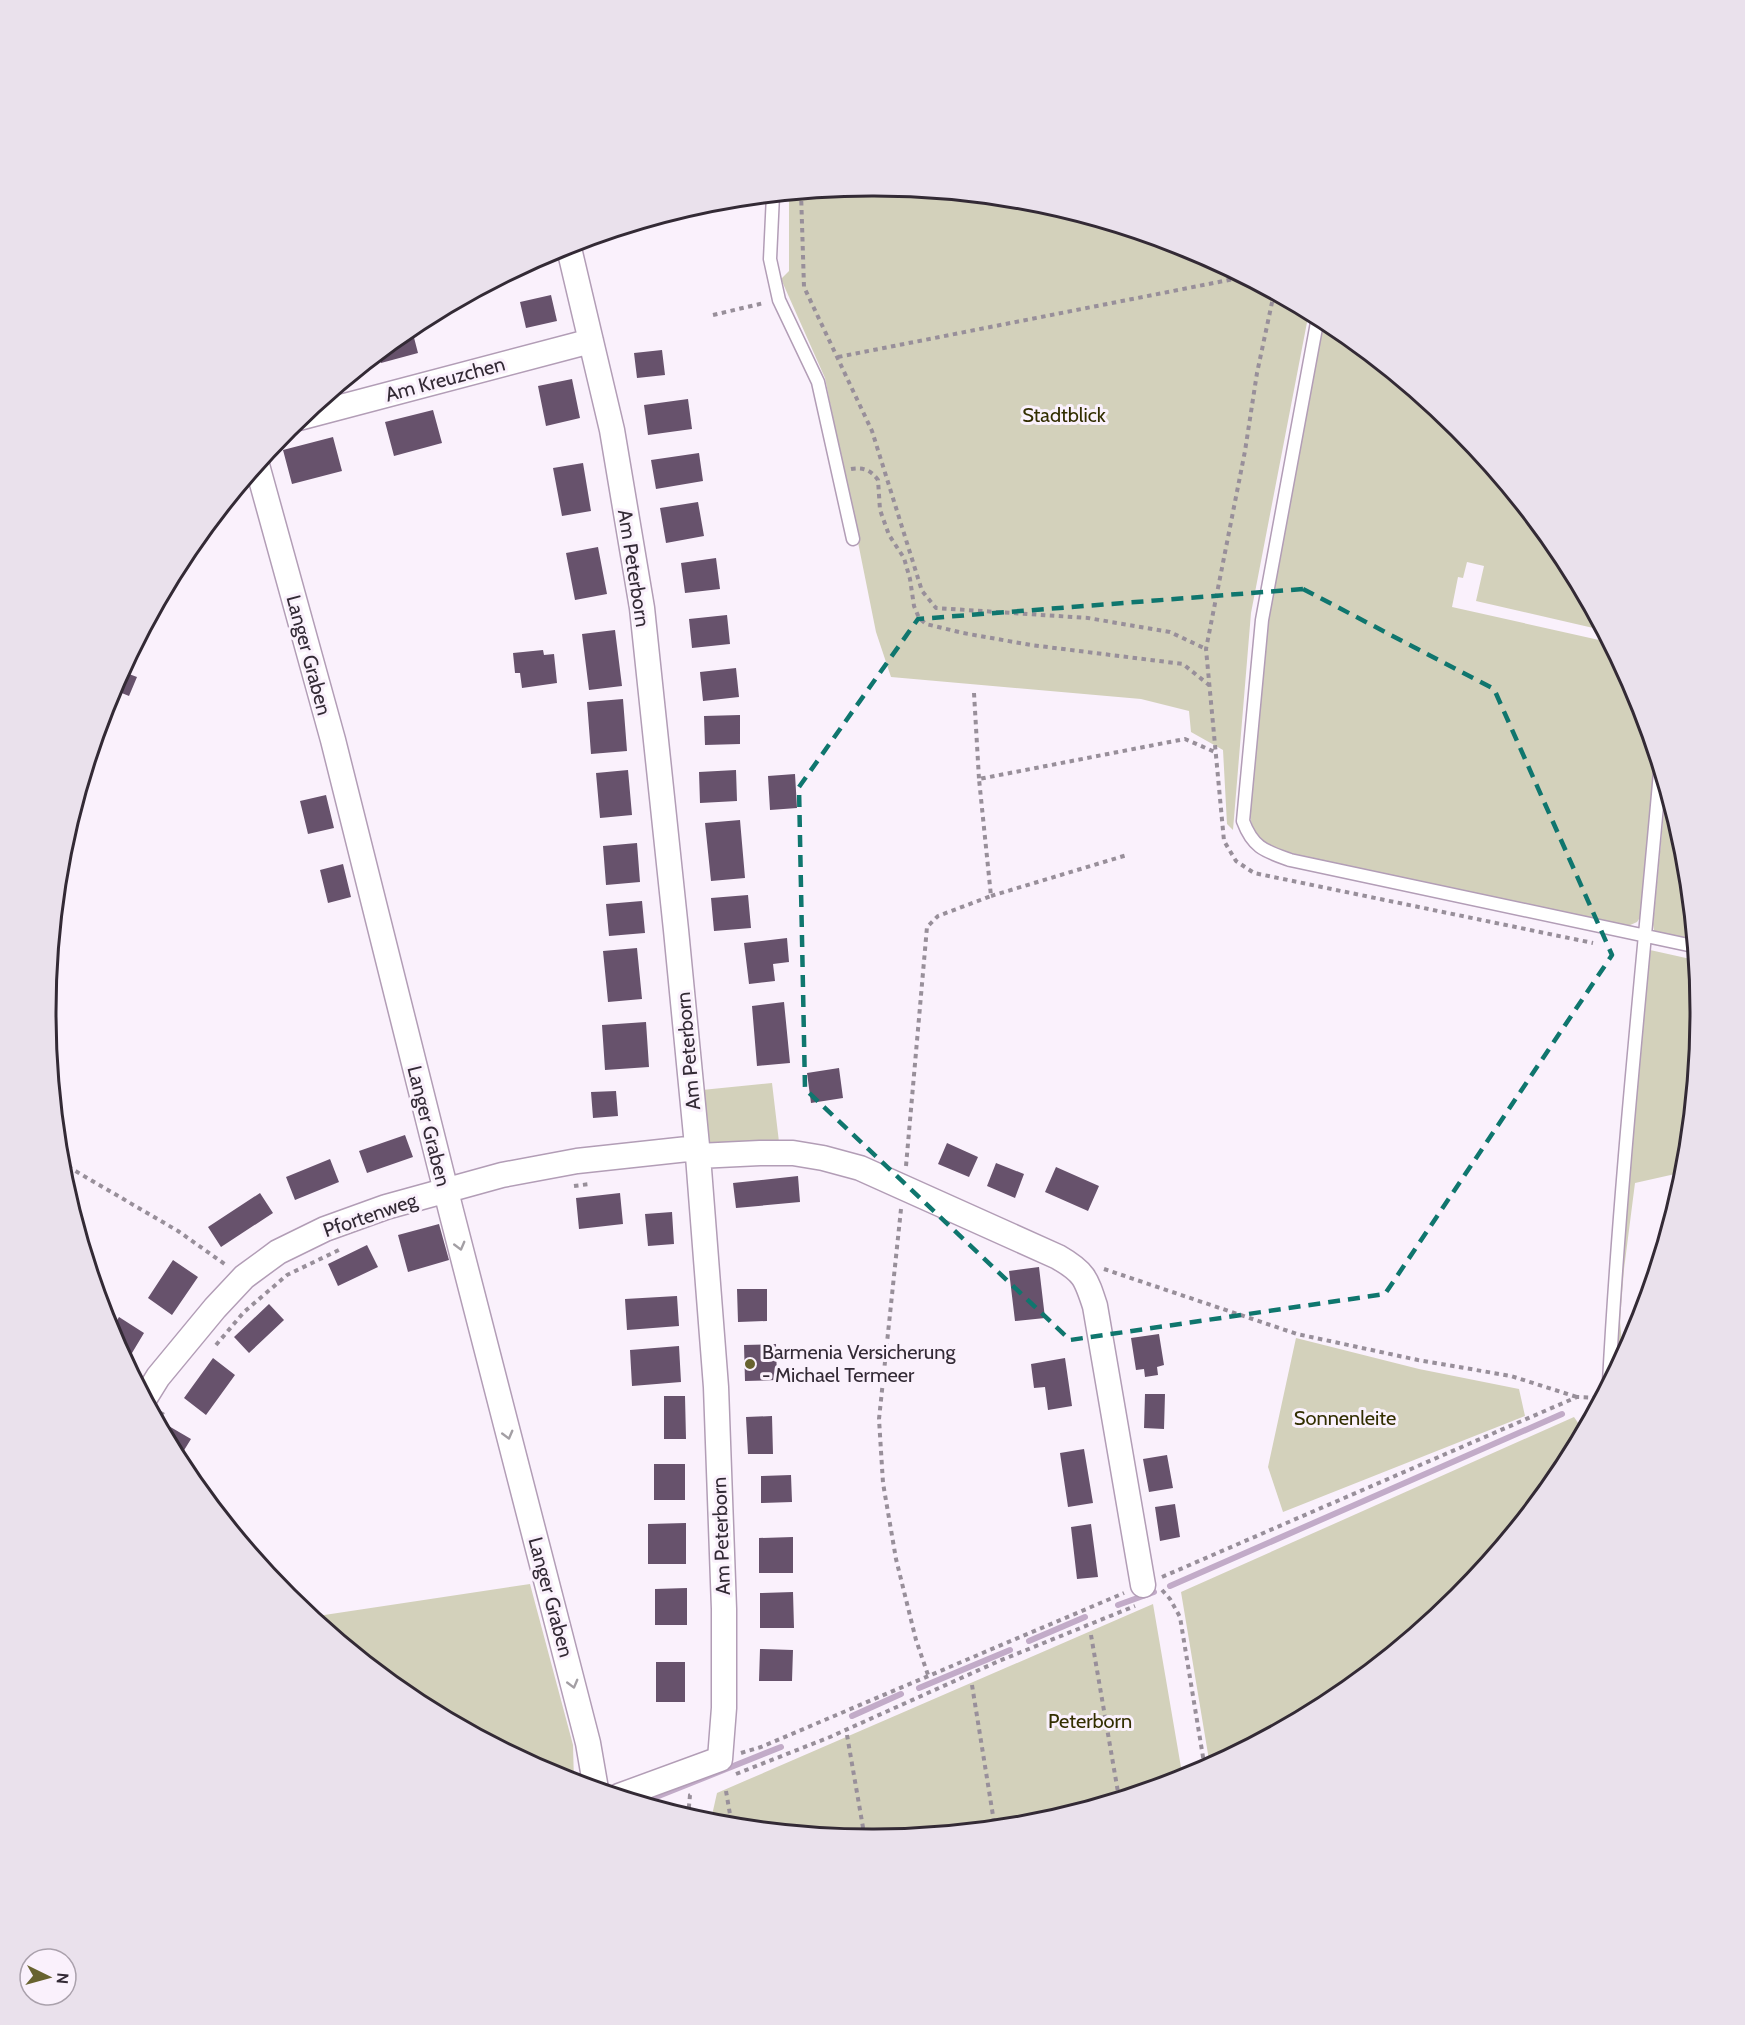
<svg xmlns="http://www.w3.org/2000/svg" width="1745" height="2025" viewBox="0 0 1745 2025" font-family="Cabin,sans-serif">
<rect width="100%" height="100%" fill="#faf1fc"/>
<path fill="#d3d1bb" d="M 873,185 L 1034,201 L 1189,248 L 1309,312 L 1251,613 L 1233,830 L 1227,824 L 1223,750 L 1191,732 L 1189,711 L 1141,699 L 891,677 L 876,632 L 825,378 L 781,279 L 789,271 L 789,193 Z
M 1324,320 L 1333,325 L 1458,428 L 1561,553 L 1602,630 L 1476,601 L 1484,566 L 1467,562 L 1463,578 L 1458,577 L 1452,607 L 1608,642 L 1637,696 L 1656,759 L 1641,916 L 1637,922 L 1628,926 L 1304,856 C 1274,849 1255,847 1249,812 L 1266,633 Z
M 1666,790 L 1684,851 L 1693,941 L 1659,934 L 1654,931 L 1653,924 Z
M 1650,950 L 1695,960 L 1700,1013 L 1684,1172 L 1635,1183 L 1624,1269 L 1620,1321 L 1623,1356 L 1614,1372 L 1639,1040 Z
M 772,1083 L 779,1142 L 708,1143 L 702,1090 Z
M 1296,1338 L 1419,1369 L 1519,1389 L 1525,1416 L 1283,1512 L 1268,1467 Z
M 1574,1417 L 1583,1430 L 1560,1473 L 1457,1598 L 1332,1701 L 1210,1766 L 1181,1592 Z
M 530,1584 L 573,1745 L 574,1782 L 556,1777 L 412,1700 L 311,1617 Z
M 1153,1604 L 1183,1779 L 1034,1824 L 872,1840 L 710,1824 L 717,1793 Z"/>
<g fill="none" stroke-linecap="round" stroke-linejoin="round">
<path stroke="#c2abc8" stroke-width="6" d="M 1170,1586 L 1562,1414
M 1118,1605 L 1154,1592
M 1029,1641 L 1085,1617
M 919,1688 L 1010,1650
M 852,1716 L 901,1694
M 641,1803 L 781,1747"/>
</g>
<path fill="#67526c" d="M 546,253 L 549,264 L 528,269 L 527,263 Z
M 551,295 L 557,321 L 526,328 L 520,302 Z
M 411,326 L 418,353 L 381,363 L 379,352 Z
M 662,350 L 665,375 L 637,378 L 634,353 Z
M 572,379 L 580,418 L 546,426 L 538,386 Z
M 688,399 L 692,429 L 648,435 L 644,405 Z
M 433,410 L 442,443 L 394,456 L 385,422 Z
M 333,437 L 342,471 L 292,484 L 283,450 Z
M 699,453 L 703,481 L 656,489 L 651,460 Z
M 583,463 L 591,511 L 562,516 L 553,468 Z
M 698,502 L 704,536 L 666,543 L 660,508 Z
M 598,547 L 607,594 L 575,600 L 566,553 Z
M 716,558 L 720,589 L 685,593 L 681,563 Z
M 727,615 L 730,644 L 692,648 L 689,619 Z
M 615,630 L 622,686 L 589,690 L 582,634 Z
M 543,650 L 544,655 L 554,654 L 557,683 L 522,688 L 520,673 L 515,673 L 513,653 Z
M 736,668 L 739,697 L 703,701 L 700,672 Z
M 121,671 L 137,677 L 129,696 L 112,689 Z
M 623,699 L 627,751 L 591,754 L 587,702 Z
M 740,715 L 740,744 L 705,745 L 704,716 Z
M 628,770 L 632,815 L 600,818 L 596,773 Z
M 736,770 L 737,801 L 700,803 L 699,772 Z
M 795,774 L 797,808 L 770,810 L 768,776 Z
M 326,795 L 334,828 L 308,834 L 300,801 Z
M 740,820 L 745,878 L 711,881 L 705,823 Z
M 637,843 L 640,882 L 606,885 L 603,846 Z
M 343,864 L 351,897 L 328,903 L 320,870 Z
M 748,895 L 751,928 L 714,931 L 711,898 Z
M 642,901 L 645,933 L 609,936 L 606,904 Z
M 787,938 L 789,962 L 773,964 L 775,981 L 749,984 L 744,943 Z
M 637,948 L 642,999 L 608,1002 L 603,951 Z
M 784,1002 L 790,1063 L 757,1066 L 752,1006 Z
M 646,1022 L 649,1067 L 605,1070 L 602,1025 Z
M 839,1068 L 843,1098 L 811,1103 L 807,1073 Z
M 616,1091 L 618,1116 L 593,1118 L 591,1092 Z
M 405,1135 L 413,1157 L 367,1173 L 359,1151 Z
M 947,1143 L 978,1157 L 969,1177 L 938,1164 Z
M 330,1159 L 339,1182 L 295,1200 L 286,1177 Z
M 996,1163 L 1024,1174 L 1015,1198 L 987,1186 Z
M 1056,1167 L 1099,1186 L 1088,1211 L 1045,1192 Z
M 798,1176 L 800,1202 L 736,1208 L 733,1183 Z
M 260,1193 L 273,1213 L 221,1247 L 208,1227 Z
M 620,1193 L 623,1224 L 579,1229 L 576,1198 Z
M 672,1212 L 674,1244 L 648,1246 L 645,1214 Z
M 439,1224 L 449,1260 L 408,1272 L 398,1235 Z
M 367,1245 L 378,1267 L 338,1286 L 328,1264 Z
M 173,1260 L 198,1277 L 172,1315 L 148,1298 Z
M 1039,1267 L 1045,1318 L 1015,1321 L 1009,1271 Z
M 737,1289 L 767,1289 L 767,1321 L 738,1322 Z
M 677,1296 L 679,1326 L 627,1330 L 625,1299 Z
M 269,1304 L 284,1320 L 249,1353 L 234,1337 Z
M 119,1317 L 144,1333 L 126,1363 L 110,1332 Z
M 1159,1334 L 1164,1365 L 1157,1367 L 1158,1375 L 1145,1377 L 1144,1369 L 1136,1370 L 1131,1338 Z
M 776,1344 L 777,1380 L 745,1381 L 744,1345 Z
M 679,1346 L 681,1382 L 632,1386 L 630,1350 Z
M 213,1358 L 235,1375 L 206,1415 L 184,1398 Z
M 1065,1358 L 1072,1406 L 1048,1410 L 1045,1387 L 1034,1388 L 1031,1364 Z
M 1145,1394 L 1165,1394 L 1164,1429 L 1144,1428 Z
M 664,1396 L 685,1396 L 686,1439 L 664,1439 Z
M 772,1416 L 773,1454 L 748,1454 L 746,1417 Z
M 167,1425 L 191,1439 L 178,1460 L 163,1431 Z
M 1084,1449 L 1093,1503 L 1068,1507 L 1060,1453 Z
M 1167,1455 L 1173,1488 L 1149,1492 L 1143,1459 Z
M 654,1464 L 685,1464 L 685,1500 L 654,1500 Z
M 791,1475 L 792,1502 L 761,1503 L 761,1476 Z
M 1175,1504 L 1180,1537 L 1160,1541 L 1155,1507 Z
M 686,1523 L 686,1564 L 648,1564 L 648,1524 Z
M 1091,1524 L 1098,1577 L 1077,1579 L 1071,1527 Z
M 793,1537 L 793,1573 L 759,1573 L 759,1538 Z
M 687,1588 L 687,1625 L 655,1625 L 655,1589 Z
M 793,1592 L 794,1628 L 760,1628 L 760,1593 Z
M 760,1649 L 793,1650 L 792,1681 L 759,1681 Z
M 656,1662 L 685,1662 L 685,1702 L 656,1702 Z"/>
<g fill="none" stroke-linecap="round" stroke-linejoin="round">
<defs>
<path id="lane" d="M 773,195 L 770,259 L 779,300 L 818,382 L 853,539
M 1318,317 L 1262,620 L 1243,821 C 1253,848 1265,851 1290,860 L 1693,946
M 1609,1382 C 1620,1178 1642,975 1660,772"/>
<path id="street" d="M 568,244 L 612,430 L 642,608 L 676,930 L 698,1156 L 716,1387 L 724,1609 L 724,1708 L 720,1759 L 619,1796
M 299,418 L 591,341
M 257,465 L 333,740 L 451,1211 L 588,1743 L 596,1789
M 698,1156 L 760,1153 L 793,1153 L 823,1158 L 860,1168 L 1058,1257 C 1084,1272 1086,1278 1095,1306 L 1143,1585
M 145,1398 L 158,1377 L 215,1308 L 244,1277 L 278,1252 L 325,1229 L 386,1207 L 502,1175 L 577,1161 L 697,1148"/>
</defs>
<use href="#lane" stroke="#b29db6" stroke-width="15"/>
<use href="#street" stroke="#b29db6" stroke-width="27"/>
<path stroke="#988f9a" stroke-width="4" stroke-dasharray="4.5 4.5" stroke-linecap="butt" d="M 801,192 L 804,287 L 872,431 L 922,591 L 936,608 L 1088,618 L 1170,632 L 1206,649
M 1274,293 L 1257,373 L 1245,451 L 1206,649 L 1224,841 L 1236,861 L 1254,873 L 1593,943
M 713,315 L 764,303
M 838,357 L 1244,277
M 851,469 C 863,467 871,470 878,480 L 880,510 L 889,535 L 904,558 L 910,579 L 914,606 L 919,618 L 926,624 L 963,633 L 1031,645 L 1183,664 L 1209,685
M 974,693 L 979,779
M 991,896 L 1127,855
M 60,1162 L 178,1231 L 226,1265
M 906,1166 L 927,927 L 938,916 L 991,896 L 979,779 L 1185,739 L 1215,752
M 574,1186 L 590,1184
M 901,1209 L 879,1419 L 883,1483 L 896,1559 L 916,1640 L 928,1675
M 1104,1269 L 1297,1334 L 1418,1360 L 1511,1376 L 1577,1397
M 216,1345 L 244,1312 L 287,1275 L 341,1249
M 158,1422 L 163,1412
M 1162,1577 L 1577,1397 L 1600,1398
M 1162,1590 L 1170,1599 L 1180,1617 L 1205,1769
M 1091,1635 L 1119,1798
M 972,1685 L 995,1828
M 847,1735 L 865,1839
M 741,1753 L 761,1747 L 1124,1593
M 736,1774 L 830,1737 L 999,1661 L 1135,1606
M 726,1791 L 732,1826
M 688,1817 L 690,1795 L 693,1793"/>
<use href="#lane" stroke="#fff" stroke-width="12"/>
<use href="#street" stroke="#fff" stroke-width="24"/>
</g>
<defs><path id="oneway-chevron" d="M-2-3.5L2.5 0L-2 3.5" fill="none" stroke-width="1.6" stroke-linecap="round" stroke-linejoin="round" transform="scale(1.5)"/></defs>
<g stroke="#a39fa4">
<use href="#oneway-chevron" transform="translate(460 1246) rotate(75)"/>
<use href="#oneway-chevron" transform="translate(508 1435) rotate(75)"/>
<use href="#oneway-chevron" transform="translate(573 1684) rotate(75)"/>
</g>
<path fill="none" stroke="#0f766e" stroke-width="4.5" stroke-dasharray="12 8" stroke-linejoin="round" d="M 1303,589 L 1494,689 L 1612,955 L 1385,1294 L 1070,1340 L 805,1089 L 799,787 L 918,619 Z"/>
<circle fill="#68632f" stroke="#faf1fc" stroke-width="2" cx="750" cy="1364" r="6"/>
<g text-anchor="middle" stroke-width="6" stroke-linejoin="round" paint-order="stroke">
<g font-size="20" fill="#332a35" stroke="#faf1fc">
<text transform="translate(445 379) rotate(-15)" y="7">Am Kreuzchen</text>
<text transform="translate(634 568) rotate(81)" y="7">Am Peterborn</text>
<text transform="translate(309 655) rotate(75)" y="7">Langer Graben</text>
<text transform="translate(688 1051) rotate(-95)" y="7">Am Peterborn</text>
<text transform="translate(429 1126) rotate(76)" y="7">Langer Graben</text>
<text transform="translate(370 1215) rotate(-19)" y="7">Pfortenweg</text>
<text transform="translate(721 1536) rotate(-92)" y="7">Am Peterborn</text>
<text transform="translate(551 1597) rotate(75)" y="7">Langer Graben</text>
</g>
<g font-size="20" fill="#322e00" stroke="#faf1fc">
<text x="1064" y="422">Stadtblick</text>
<text x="1345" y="1425">Sonnenleite</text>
<text x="1090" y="1728">Peterborn</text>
</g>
<g font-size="20" fill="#332a35" stroke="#faf1fc" text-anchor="start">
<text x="762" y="1359">Barmenia Versicherung<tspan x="762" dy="23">- Michael Termeer</tspan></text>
</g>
</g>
<path d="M0 0H1745V2025H0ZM872 196H874A816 816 0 0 1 1690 1012V1013A816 816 0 0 1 874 1829H872A816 816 0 0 1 56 1013V1012A816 816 0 0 1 872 196Z" fill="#eae1ec" fill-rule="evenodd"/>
<path fill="none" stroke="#332a35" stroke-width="3" d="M872 196H874A816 816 0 0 1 1690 1012V1013A816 816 0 0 1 874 1829H872A816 816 0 0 1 56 1013V1012A816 816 0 0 1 872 196Z"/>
<g transform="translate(48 1977) rotate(95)"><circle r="28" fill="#faf1fc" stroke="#aaa1ac" stroke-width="1.5"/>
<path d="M0-4.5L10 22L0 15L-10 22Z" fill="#68632f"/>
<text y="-9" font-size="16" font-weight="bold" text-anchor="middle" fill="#332a35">N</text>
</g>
</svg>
